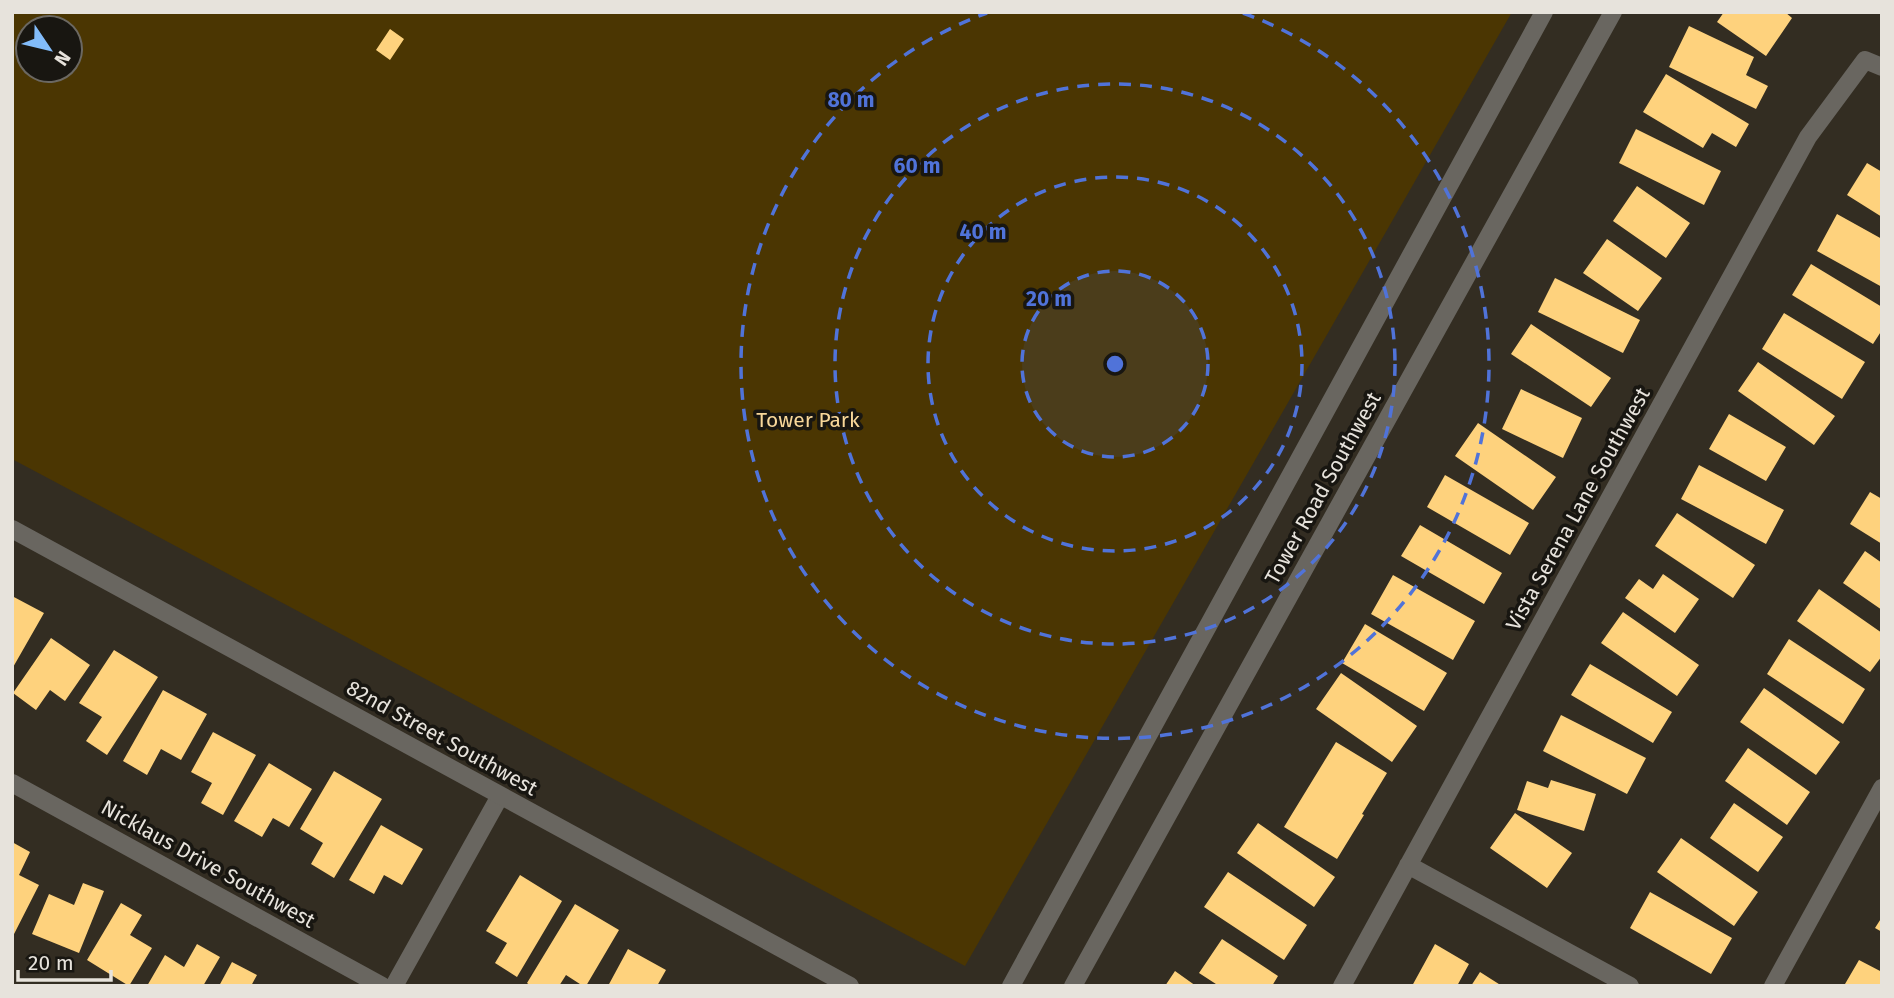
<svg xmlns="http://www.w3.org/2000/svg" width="1894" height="998" viewBox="0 0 1894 998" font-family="'Fira Sans',sans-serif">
<rect width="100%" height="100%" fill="#332d22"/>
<path fill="#4b3602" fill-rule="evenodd" d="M 12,12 L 1512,12 L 965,966 L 12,459 ZM 28,28 L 70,28 L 70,70 L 28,70 Z"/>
<path fill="#fed27d" d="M 1724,12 L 1785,12 L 1792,18 L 1766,56 L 1717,22 Z
M 1689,26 L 1754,57 L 1746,75 L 1768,86 L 1756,109 L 1669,67 Z
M 390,29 L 404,39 L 390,60 L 376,50 Z
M 1666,74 L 1749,124 L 1736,147 L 1712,133 L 1703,148 L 1643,112 Z
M 1636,129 L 1721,171 L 1704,205 L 1619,163 Z
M 1867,163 L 1882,172 L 1882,217 L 1847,195 Z
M 1637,186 L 1690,223 L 1666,258 L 1613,221 Z
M 1837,214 L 1882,239 L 1882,287 L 1817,251 Z
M 1607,239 L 1662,278 L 1638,311 L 1583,273 Z
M 1811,264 L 1882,307 L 1882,330 L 1873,344 L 1792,295 Z
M 1555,278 L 1640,320 L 1623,353 L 1538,312 Z
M 1784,313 L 1865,362 L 1842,399 L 1762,349 Z
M 1531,324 L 1611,378 L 1591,407 L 1511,354 Z
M 1758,362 L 1835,416 L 1814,445 L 1738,391 Z
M 1521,389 L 1582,418 L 1563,458 L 1502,429 Z
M 1729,414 L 1786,447 L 1766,481 L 1709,449 Z
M 1478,423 L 1556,477 L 1533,510 L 1455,456 Z
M 1699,465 L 1784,510 L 1766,544 L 1681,499 Z
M 1445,475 L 1529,523 L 1510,555 L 1427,507 Z
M 1870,492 L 1882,499 L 1882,544 L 1850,524 Z
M 1677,513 L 1755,565 L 1733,598 L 1655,546 Z
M 1420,525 L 1502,573 L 1484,604 L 1401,556 Z
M 1865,551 L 1882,563 L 1882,610 L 1843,583 Z
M 1663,574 L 1699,599 L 1675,633 L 1625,598 L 1639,579 L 1653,589 Z
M 1393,575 L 1475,621 L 1453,660 L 1371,614 Z
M 1819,589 L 1882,633 L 1882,656 L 1870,672 L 1797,621 Z
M 12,596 L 44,613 L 12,669 Z
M 1623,612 L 1699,665 L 1677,696 L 1601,643 Z
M 1365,624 L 1447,673 L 1424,711 L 1342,663 Z
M 51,638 L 90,665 L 65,701 L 50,690 L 36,710 L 13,693 Z
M 1789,639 L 1865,689 L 1843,724 L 1767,674 Z
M 114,650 L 158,677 L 107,755 L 86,741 L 102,717 L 79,703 Z
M 1590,664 L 1672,712 L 1653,743 L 1571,695 Z
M 1341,673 L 1417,726 L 1392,762 L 1316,709 Z
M 1764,688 L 1840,742 L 1816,775 L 1740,722 Z
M 163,690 L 207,714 L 181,760 L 161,749 L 147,775 L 123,761 Z
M 1561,715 L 1646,758 L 1627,794 L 1543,751 Z
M 213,732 L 256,755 L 223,815 L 201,803 L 212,783 L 191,772 Z
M 1336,742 L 1387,773 L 1362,814 L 1364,815 L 1337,859 L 1284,827 Z
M 1748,748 L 1810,792 L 1787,825 L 1725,781 Z
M 269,763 L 312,789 L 289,827 L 273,818 L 262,837 L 234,821 Z
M 334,771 L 382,799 L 334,878 L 311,864 L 323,843 L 300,829 Z
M 1551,780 L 1596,794 L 1584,831 L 1517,810 L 1527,781 L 1548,788 Z
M 1734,803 L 1783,837 L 1758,872 L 1710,838 Z
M 1515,813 L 1572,853 L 1547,888 L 1490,848 Z
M 1258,823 L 1335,877 L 1314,907 L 1237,853 Z
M 381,825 L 423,849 L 402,885 L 384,875 L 374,894 L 349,880 Z
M 1681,838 L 1758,892 L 1734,926 L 1657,872 Z
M 12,842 L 30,852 L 19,875 L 39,885 L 12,938 Z
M 1228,872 L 1307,925 L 1284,960 L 1204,907 Z
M 520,875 L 562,901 L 517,977 L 495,963 L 507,943 L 486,931 Z
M 83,883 L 104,891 L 79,953 L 32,934 L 49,894 L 74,905 Z
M 1650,892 L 1732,938 L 1711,974 L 1630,928 Z
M 121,903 L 142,915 L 130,935 L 152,948 L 129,986 L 87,960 Z
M 575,904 L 619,930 L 586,986 L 583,986 L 566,975 L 559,986 L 531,986 L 527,983 Z
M 1882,917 L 1882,932 L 1875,928 Z
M 1222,939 L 1278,976 L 1272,986 L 1219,986 L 1199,973 Z
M 197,944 L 220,957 L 203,986 L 147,986 L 165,955 L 184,967 Z
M 1435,944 L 1469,964 L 1457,986 L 1412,986 Z
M 628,949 L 666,970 L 657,986 L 608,986 Z
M 1859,960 L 1882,972 L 1882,986 L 1847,986 L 1845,984 Z
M 232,962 L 257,975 L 251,986 L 219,986 Z
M 1175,971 L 1196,986 L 1165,986 Z
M 1480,972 L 1502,986 L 1471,986 Z"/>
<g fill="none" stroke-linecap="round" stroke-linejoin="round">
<path stroke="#696660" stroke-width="18" d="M 12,783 L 382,986
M 1408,865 L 1630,986
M 394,986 L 500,796
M 1342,986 L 1808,137 L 1865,60 L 1882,67
M 1773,986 L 1882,788"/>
<path stroke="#696660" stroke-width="18" d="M 12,529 L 850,986
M 1011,986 L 1544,12
M 1073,986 L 1613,12"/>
</g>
<circle cx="1115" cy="364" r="93" fill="#5073d9" fill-opacity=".12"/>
<g fill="none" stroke="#5073d9" stroke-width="3.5" stroke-dasharray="12 9">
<circle cx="1115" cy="364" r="93"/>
<circle cx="1115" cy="364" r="187"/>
<circle cx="1115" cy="364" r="280"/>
<path d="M1243 13A374 374 0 1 1 987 13"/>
</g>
<g text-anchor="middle" stroke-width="7" stroke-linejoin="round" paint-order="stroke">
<g font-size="21" fill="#f8d799" stroke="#181611">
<text x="808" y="427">Tower Park</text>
</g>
<g font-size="21" fill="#e7e3dc" stroke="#181611">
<text transform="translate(1323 488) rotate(-61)" y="7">Tower Road Southwest</text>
<text transform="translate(1578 509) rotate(-61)" y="7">Vista Serena Lane Southwest</text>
<text transform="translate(442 738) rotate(29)" y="7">82nd Street Southwest</text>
<text transform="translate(208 864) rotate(29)" y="7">Nicklaus Drive Southwest</text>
</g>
</g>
<circle cx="1115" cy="364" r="10" fill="#5073d9" stroke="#181611" stroke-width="3.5"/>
<g font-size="21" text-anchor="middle" font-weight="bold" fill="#5073d9" stroke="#181611" stroke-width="7" stroke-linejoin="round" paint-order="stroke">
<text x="851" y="107">80 m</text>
<text x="917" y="173">60 m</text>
<text x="983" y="239">40 m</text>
<text x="1049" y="306">20 m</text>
</g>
<rect width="1894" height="998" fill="none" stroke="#e7e3dc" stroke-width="28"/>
<g transform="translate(49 49) rotate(125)"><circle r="33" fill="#181611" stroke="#6b6862" stroke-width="2"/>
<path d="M0-5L12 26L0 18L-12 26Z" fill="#82bcfa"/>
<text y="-10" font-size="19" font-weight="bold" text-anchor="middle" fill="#e7e3dc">N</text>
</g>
<path d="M18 970v10h93v-10" fill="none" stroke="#e7e3dc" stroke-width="3.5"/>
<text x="28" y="970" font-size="21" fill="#e7e3dc" stroke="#181611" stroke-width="5" paint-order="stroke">20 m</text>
</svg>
